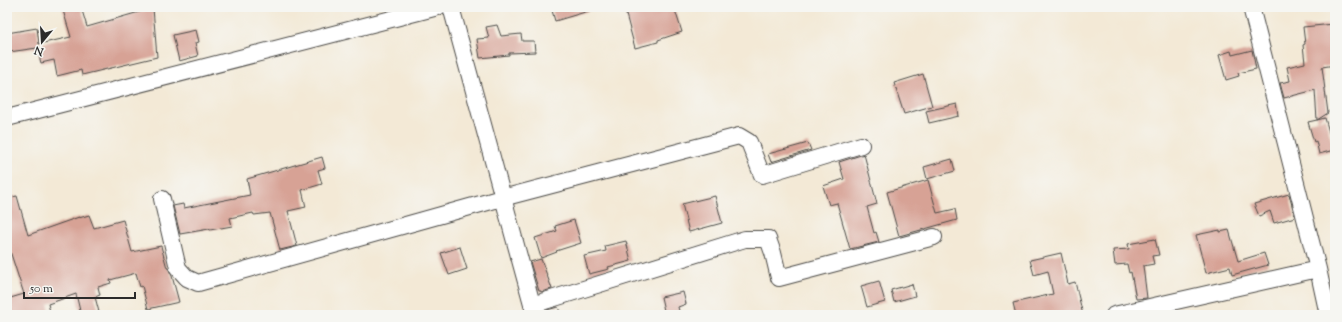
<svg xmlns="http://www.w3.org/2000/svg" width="1342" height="322" viewBox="0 0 1342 322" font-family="'Sorts Mill Goudy',serif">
<rect width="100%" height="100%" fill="#f6f6f2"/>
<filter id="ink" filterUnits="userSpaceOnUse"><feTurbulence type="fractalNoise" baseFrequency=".025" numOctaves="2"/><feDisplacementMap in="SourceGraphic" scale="8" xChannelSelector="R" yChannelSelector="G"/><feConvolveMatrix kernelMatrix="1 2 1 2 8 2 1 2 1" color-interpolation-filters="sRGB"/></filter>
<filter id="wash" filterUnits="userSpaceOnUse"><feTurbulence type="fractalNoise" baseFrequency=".012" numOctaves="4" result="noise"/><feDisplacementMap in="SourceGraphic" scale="16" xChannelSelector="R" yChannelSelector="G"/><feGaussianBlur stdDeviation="0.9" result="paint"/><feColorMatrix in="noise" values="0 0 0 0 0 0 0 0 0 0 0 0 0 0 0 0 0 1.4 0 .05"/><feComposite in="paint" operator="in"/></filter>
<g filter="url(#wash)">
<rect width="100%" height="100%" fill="#f3e9d6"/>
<g id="blocks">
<path fill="#d7a295" d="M 62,7 L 81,7 L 87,27 L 153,8 L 157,57 L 82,75 L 81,70 L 57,76 L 54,60 L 41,63 L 37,48 L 9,52 L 9,50 L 7,51 L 7,33 L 37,28 L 39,44 L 71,37 Z
M 551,7 L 592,7 L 592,10 L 555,21 Z
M 624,7 L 674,7 L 682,32 L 658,40 L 658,42 L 635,48 Z
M 1334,24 L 1335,65 L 1322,67 L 1328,113 L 1317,120 L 1325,118 L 1334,150 L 1319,154 L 1316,141 L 1314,142 L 1308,122 L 1317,120 L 1315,90 L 1284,98 L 1280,83 L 1290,81 L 1287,67 L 1305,63 L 1303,45 L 1305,44 L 1303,27 Z
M 497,25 L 501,36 L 521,34 L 522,41 L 534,41 L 535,52 L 509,53 L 509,55 L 480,58 L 477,39 L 489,38 L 486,27 Z
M 196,30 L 199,42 L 195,43 L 198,56 L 179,61 L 173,35 Z
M 1252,50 L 1256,69 L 1238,73 L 1239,76 L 1226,80 L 1219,55 L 1231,51 L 1232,55 Z
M 923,74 L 932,106 L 904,114 L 894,83 Z
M 957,104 L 959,116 L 929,123 L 926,111 Z
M 808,143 L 811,150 L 771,162 L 768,154 Z
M 864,154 L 877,204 L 867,207 L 874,233 L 876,232 L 879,242 L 850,249 L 837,203 L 829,205 L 823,186 L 844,179 L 839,162 Z
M 322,157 L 325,168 L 318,170 L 322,184 L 302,190 L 306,207 L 288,211 L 297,246 L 280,250 L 270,213 L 254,215 L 253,213 L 230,218 L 232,226 L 210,230 L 209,229 L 180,234 L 173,206 L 183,204 L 184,208 L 250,195 L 247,179 Z
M 952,159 L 955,171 L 927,179 L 924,167 Z
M 928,180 L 937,213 L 955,209 L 957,220 L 899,236 L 887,192 Z
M 1289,194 L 1295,217 L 1274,223 L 1270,211 L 1259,216 L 1254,204 Z
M 17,196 L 28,235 L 79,217 L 79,218 L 89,215 L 94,228 L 123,220 L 132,252 L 161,246 L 167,268 L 168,268 L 172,276 L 179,302 L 148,309 L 142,286 L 140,287 L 136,273 L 110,280 L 111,283 L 98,287 L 100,295 L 95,297 L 99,312 L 81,315 L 76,294 L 48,304 L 51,315 L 7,315 L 7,299 L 24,294 L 10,251 L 7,252 L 7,198 Z
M 715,196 L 722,223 L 689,232 L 682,204 Z
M 574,220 L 581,243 L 556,251 L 557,252 L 541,258 L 535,238 L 557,231 L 555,226 Z
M 1220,230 L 1220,232 L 1229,230 L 1238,261 L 1264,253 L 1268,265 L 1232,275 L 1230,267 L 1206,273 L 1196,235 Z
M 1155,239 L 1159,255 L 1152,256 L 1154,264 L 1143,266 L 1147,298 L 1136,299 L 1131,272 L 1129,273 L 1127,264 L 1115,265 L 1113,250 L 1129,249 L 1128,244 Z
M 626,241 L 631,261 L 608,267 L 609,269 L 589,274 L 584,256 L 606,251 L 605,246 Z
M 460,247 L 467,269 L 449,275 L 441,253 Z
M 1061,253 L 1068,284 L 1075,282 L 1083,315 L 1016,315 L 1013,303 L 1053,294 L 1048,271 L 1034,275 L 1030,260 Z
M 541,259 L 552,289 L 541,292 L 541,291 L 539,291 L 530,262 Z
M 879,281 L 885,302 L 867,307 L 861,286 Z
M 912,284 L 915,296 L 894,302 L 891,290 Z
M 683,292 L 686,304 L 678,307 L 680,315 L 665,315 L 661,297 Z
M 558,307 L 561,315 L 549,315 L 547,310 Z"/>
</g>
</g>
<g filter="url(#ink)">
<use href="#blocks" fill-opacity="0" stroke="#494845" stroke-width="1"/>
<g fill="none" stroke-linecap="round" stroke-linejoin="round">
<defs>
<path id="street" d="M 451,7 L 535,315
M 1251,7 L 1318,269 L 1328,315
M 7,118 L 438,7
M 162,199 L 178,268 L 187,278 L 198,283 L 502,198 L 739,136 L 749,142 L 762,175 L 861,145
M 532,305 L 745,239 L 768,239 L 773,253 L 779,278 L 934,237
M 1114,315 L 1318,269"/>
</defs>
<use href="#street" stroke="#494845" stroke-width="18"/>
<use href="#street" stroke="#fff" stroke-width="16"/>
</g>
</g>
<rect width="1342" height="322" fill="none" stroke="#f6f6f2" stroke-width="24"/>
<g transform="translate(42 42) rotate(198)" stroke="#f6f6f2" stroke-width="3" paint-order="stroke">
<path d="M0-3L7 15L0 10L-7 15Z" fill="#2b2b2b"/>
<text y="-6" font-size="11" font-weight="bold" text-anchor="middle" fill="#2b2b2b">N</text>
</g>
<path d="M24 292v6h111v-6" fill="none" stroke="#2b2b2b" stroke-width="2"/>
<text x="30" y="292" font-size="12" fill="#2b2b2b" stroke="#f6f6f2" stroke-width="3" paint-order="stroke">50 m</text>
</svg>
